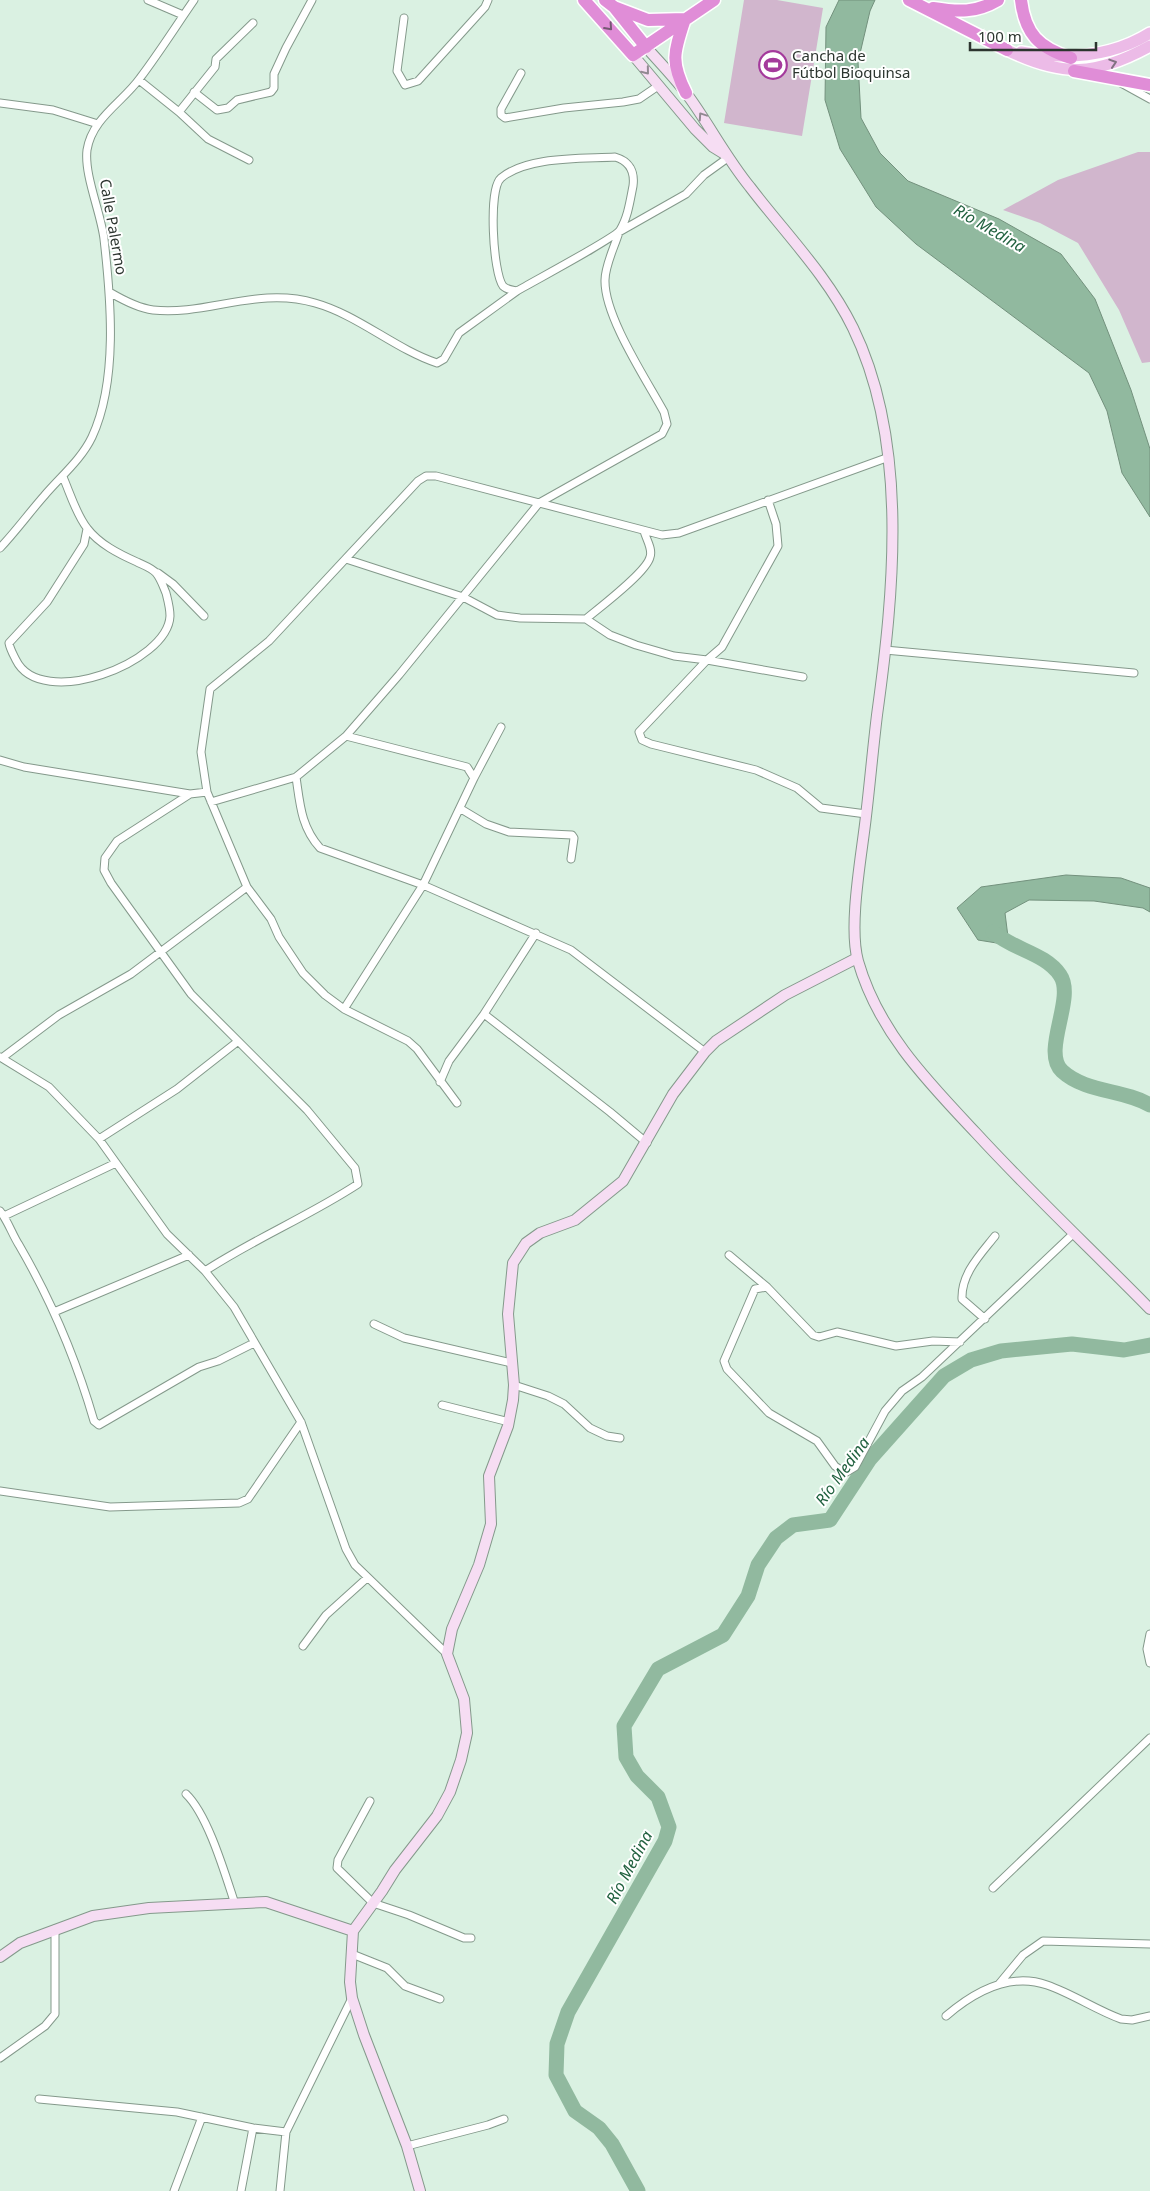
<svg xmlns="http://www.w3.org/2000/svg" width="1150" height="2191" viewBox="0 0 1150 2191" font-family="'Noto Sans',sans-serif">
<rect width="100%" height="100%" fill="#daf1e2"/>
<path fill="#d1b6cd" d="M 744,0 L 777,0 L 823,8 L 802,136 L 724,123 Z
M 1138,152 L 1150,152 L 1150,362 L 1142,363 L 1119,310 L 1078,243 L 1040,223 L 1003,210 L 1058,180 Z"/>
<path fill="#91b99f" stroke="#73917d" d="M 839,0 L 875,0 L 870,11 L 858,62 L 861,118 L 880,153 L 908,181 L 999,219 L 1061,254 L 1095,299 L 1131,390 L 1150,449 L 1150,517 L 1122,473 L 1107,411 L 1089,373 L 916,244 L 876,207 L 840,149 L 825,100 L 826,27 Z
M 1066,875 L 1121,878 L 1150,888 L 1150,912 L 1143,908 L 1094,901 L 1029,900 L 1005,913 L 1009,945 L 978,940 L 957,908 L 981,887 Z"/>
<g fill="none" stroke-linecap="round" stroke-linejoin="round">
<path stroke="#91b99f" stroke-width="15" d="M 993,932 C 1014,950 1045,953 1060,975 C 1076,998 1041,1051 1062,1071 C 1086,1093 1123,1089 1150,1105
M 638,2191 L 612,2144 L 599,2128 L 575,2111 L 556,2075 L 557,2044 L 568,2012 L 665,1841 L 669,1827 L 658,1797 L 637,1776 L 626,1757 L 624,1726 L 658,1669 L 723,1635 L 748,1596 L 758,1565 L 776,1538 L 793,1525 L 830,1520 L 870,1459 L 944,1376 L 971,1360 L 1001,1351 L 1072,1344 L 1124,1350 L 1150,1345"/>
<defs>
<path id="street" d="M 148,0 L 183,15
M 404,18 L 397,71 L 405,85 L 418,81 L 485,7 L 488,0
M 521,73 L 501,109 L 501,115 L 505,118 L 564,108 L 623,102 L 639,99 L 658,86
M 139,80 L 179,112 L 208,139 L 249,160
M 1121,83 L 1150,99
M 194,92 L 217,110 L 228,108 L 237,100 L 271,92 L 274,88 L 274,74 L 286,48 L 312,0
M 0,103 L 53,110 L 98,124
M 179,112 L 215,67 L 216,59 L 253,23
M 615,157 C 629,161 635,171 633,186 C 630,201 628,217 620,230 C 615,238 532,282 517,291 C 512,290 507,290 503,286 C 493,273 488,189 501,178 C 527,156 582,159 615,157 Z
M 111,293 C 123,300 138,308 153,310 C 206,316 258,286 315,303 C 358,315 395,349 437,363 L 444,359 L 459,333 L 517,291
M 63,477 C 70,493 76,514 87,528 C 99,544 119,554 137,562 C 143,565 152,568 156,573 C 161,579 163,586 166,593 C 168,601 170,608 170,616 C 168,663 41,711 16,660 C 13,654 10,649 9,643 L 47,602 L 84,544 L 87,529
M 0,548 C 16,531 29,513 44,496 C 60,477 81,460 92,437 C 118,381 111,300 104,239 C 101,213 84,175 87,150 C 92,118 123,102 140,78 C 159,53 176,26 194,0
M 346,559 L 463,597 L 497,615 L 520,618 L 586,619 L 610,635 L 636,645 L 674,656 L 707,660 L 722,647 L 778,546 L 776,524 L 768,500
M 158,573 L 173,584 L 204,616
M 586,619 C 599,608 647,572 650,557 C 653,549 646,539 644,531
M 885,650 L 1134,673
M 803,677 L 707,660 L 639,732 L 642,740 L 651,744 L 756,770 L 797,788 L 821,808 L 866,814
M 0,760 L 24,767 L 190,794
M 296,777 C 300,804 301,827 320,848 L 423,885 L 571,950 L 705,1052
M 474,778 L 501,727
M 211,802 L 296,777 L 346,736 L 399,675 L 539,503 L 662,434 L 667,424 L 664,412 C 646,379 604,316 605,280 C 605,265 615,246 619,232 L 686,194 L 704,175 L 729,157
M 461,809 L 486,824 L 509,832 L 572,835 L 574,838 L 571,859
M 536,933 L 484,1014 L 610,1112 L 647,1143
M 344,1009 L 423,885 L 474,778 L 467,767 L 346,736
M 0,1057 L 49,1087 L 99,1139 L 167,1234 L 205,1271 L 234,1307 L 301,1422 L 346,1549 L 355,1565 L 447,1654
M 2,1058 L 59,1015 L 131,974 L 247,887
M 440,1082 L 449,1061 L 484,1014
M 457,1103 L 417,1049 L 408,1041 L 344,1009 L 325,995 L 303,973 L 279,937 L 271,919 L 247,887 L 207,792 L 201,752 L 210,689 L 269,641 L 418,481 L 426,476 L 436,476 L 662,535 L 679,533 L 889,457
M 99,1139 L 177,1089 L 237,1042
M 0,1211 C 8,1221 12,1234 19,1245 C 51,1300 76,1359 94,1421 L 99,1425 L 199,1367 L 218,1361 L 254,1343
M 4,1216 L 116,1163
M 729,1255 L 767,1287
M 205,1271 C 254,1239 309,1216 358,1184 L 355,1168 L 307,1110 L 191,994 L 111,883 L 104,870 L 105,858 L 117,841 L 190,794 L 207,792
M 54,1312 L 189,1255
M 985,1319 L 962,1299 C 961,1274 980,1255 995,1236
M 374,1324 L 404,1338 L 512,1363
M 960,1342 L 933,1341 L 896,1346 L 837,1332 L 819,1337 L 813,1335 L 767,1287 L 755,1289 L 724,1361 L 727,1369 L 769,1413 L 817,1441 L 835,1466 L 845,1473 L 855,1467 L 885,1411 L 902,1391 L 922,1377 L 1074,1233
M 514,1385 L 548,1396 L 564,1404 L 590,1428 L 607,1436 L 620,1438
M 442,1405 L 509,1422
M 0,1491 L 110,1507 L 239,1503 L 248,1499 L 301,1422
M 1150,1634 L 1147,1649 L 1150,1663
M 303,1646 L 326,1615 L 367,1578
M 186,1794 C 208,1815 225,1874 235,1904
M 370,1801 L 338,1860 L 337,1868 L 373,1903 L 409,1915 L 464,1938 L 471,1938
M 993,1888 L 1150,1738
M 352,1954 L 387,1968 L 405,1986 L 440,1999
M 999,1984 L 1023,1955 L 1043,1941 L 1150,1944
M 946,2016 C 974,1992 1010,1972 1047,1985 C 1073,1994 1096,2010 1121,2019 L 1132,2020 L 1150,2016
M 0,2058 L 45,2026 L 55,2014 L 55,1929
M 39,2099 L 177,2112 L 253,2128 L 286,2132
M 407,2146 L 488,2125 L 504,2119
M 174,2191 L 202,2117
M 241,2191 L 253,2128
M 280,2191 L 286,2132 L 352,1998"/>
<path id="secondary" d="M 646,47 C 660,63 676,79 689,97 C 710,126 727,159 750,187 C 785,233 827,275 853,328 C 909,443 894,592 877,715 C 873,748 870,782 866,816 C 862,854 848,925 858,961 C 878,1031 927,1081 976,1133 C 1032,1194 1092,1250 1150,1309
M 633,55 L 695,129 L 713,147 L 726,155
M 0,1957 L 20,1943 L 93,1916 L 149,1908 L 266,1902 L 353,1931
M 420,2191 L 407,2146 L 364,2035 L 352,1998 L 350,1982 L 353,1931 L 382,1891 L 395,1870 L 437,1816 L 450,1792 L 461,1760 L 467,1733 L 464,1699 L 447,1654 L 452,1629 L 479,1565 L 491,1524 L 489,1476 L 508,1426 L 513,1400 L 514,1385 L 508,1314 L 513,1263 L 526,1243 L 540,1233 L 575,1220 L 623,1181 L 673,1094 L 705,1052 L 716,1041 L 785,995 L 857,958"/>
<path id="primary" d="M 1007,50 C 1062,77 1096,76 1150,46
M 1021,52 C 1066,60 1110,58 1150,33"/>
<path id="highway" d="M 584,0 L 633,55 L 714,0
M 605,0 L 614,7 L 646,47
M 909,0 L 1007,50
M 1021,0 C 1025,34 1039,48 1071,58
M 614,7 L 648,20 L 685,19
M 933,8 C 958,12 976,13 998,0
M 685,19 C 674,52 670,61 686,93
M 1074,71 L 1150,85"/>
</defs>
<use href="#street" stroke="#84998b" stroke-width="9"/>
<use href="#secondary" stroke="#84998b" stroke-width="12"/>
<use href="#primary" stroke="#fff" stroke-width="14"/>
<use href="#highway" stroke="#fff" stroke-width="15"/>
<use href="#street" stroke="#fff" stroke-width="7"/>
<use href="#secondary" stroke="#f6ddf3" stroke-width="10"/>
<use href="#primary" stroke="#ecbbe7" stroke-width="11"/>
<use href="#highway" stroke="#e08dd7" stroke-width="12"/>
</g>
<defs><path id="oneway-chevron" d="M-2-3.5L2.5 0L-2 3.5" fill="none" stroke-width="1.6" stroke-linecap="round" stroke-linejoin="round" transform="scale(1.25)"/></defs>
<use stroke="#745872" href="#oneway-chevron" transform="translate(609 27) rotate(48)"/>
<use stroke="#827182" href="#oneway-chevron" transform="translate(1113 63) rotate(-18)"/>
<g stroke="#918991">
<use href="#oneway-chevron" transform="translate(646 71) rotate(51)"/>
<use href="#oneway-chevron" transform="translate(702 116) rotate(-124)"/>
</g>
<defs>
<symbol id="stadium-ring" viewBox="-11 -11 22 22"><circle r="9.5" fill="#fff" stroke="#a43a9c" stroke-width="1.5"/><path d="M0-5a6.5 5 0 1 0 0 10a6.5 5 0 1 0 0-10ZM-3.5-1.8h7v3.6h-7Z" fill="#a43a9c"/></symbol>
</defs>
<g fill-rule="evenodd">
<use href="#stadium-ring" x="757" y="49" width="32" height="32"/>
</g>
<g text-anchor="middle" stroke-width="4" stroke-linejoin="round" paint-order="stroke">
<g font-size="15" fill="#2c352f" stroke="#fff" text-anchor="start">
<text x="792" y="61">Cancha de<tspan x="792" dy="17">Fútbol Bioquinsa</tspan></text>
</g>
<g font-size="15" fill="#2c352f" stroke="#fff">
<text transform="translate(113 227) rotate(80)" y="5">Calle Palermo</text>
</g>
<g font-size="16" font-style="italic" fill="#226240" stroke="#fff">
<text transform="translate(990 228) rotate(30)" y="6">Río Medina</text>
<text transform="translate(842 1471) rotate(-54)" y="6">Río Medina</text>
<text transform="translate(629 1867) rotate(-62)" y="6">Río Medina</text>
</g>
</g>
<path d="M970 42v8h126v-8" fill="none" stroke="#2c352f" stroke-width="2.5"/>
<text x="978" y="42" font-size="15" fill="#2c352f" stroke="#ffffff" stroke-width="4" paint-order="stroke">100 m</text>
</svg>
